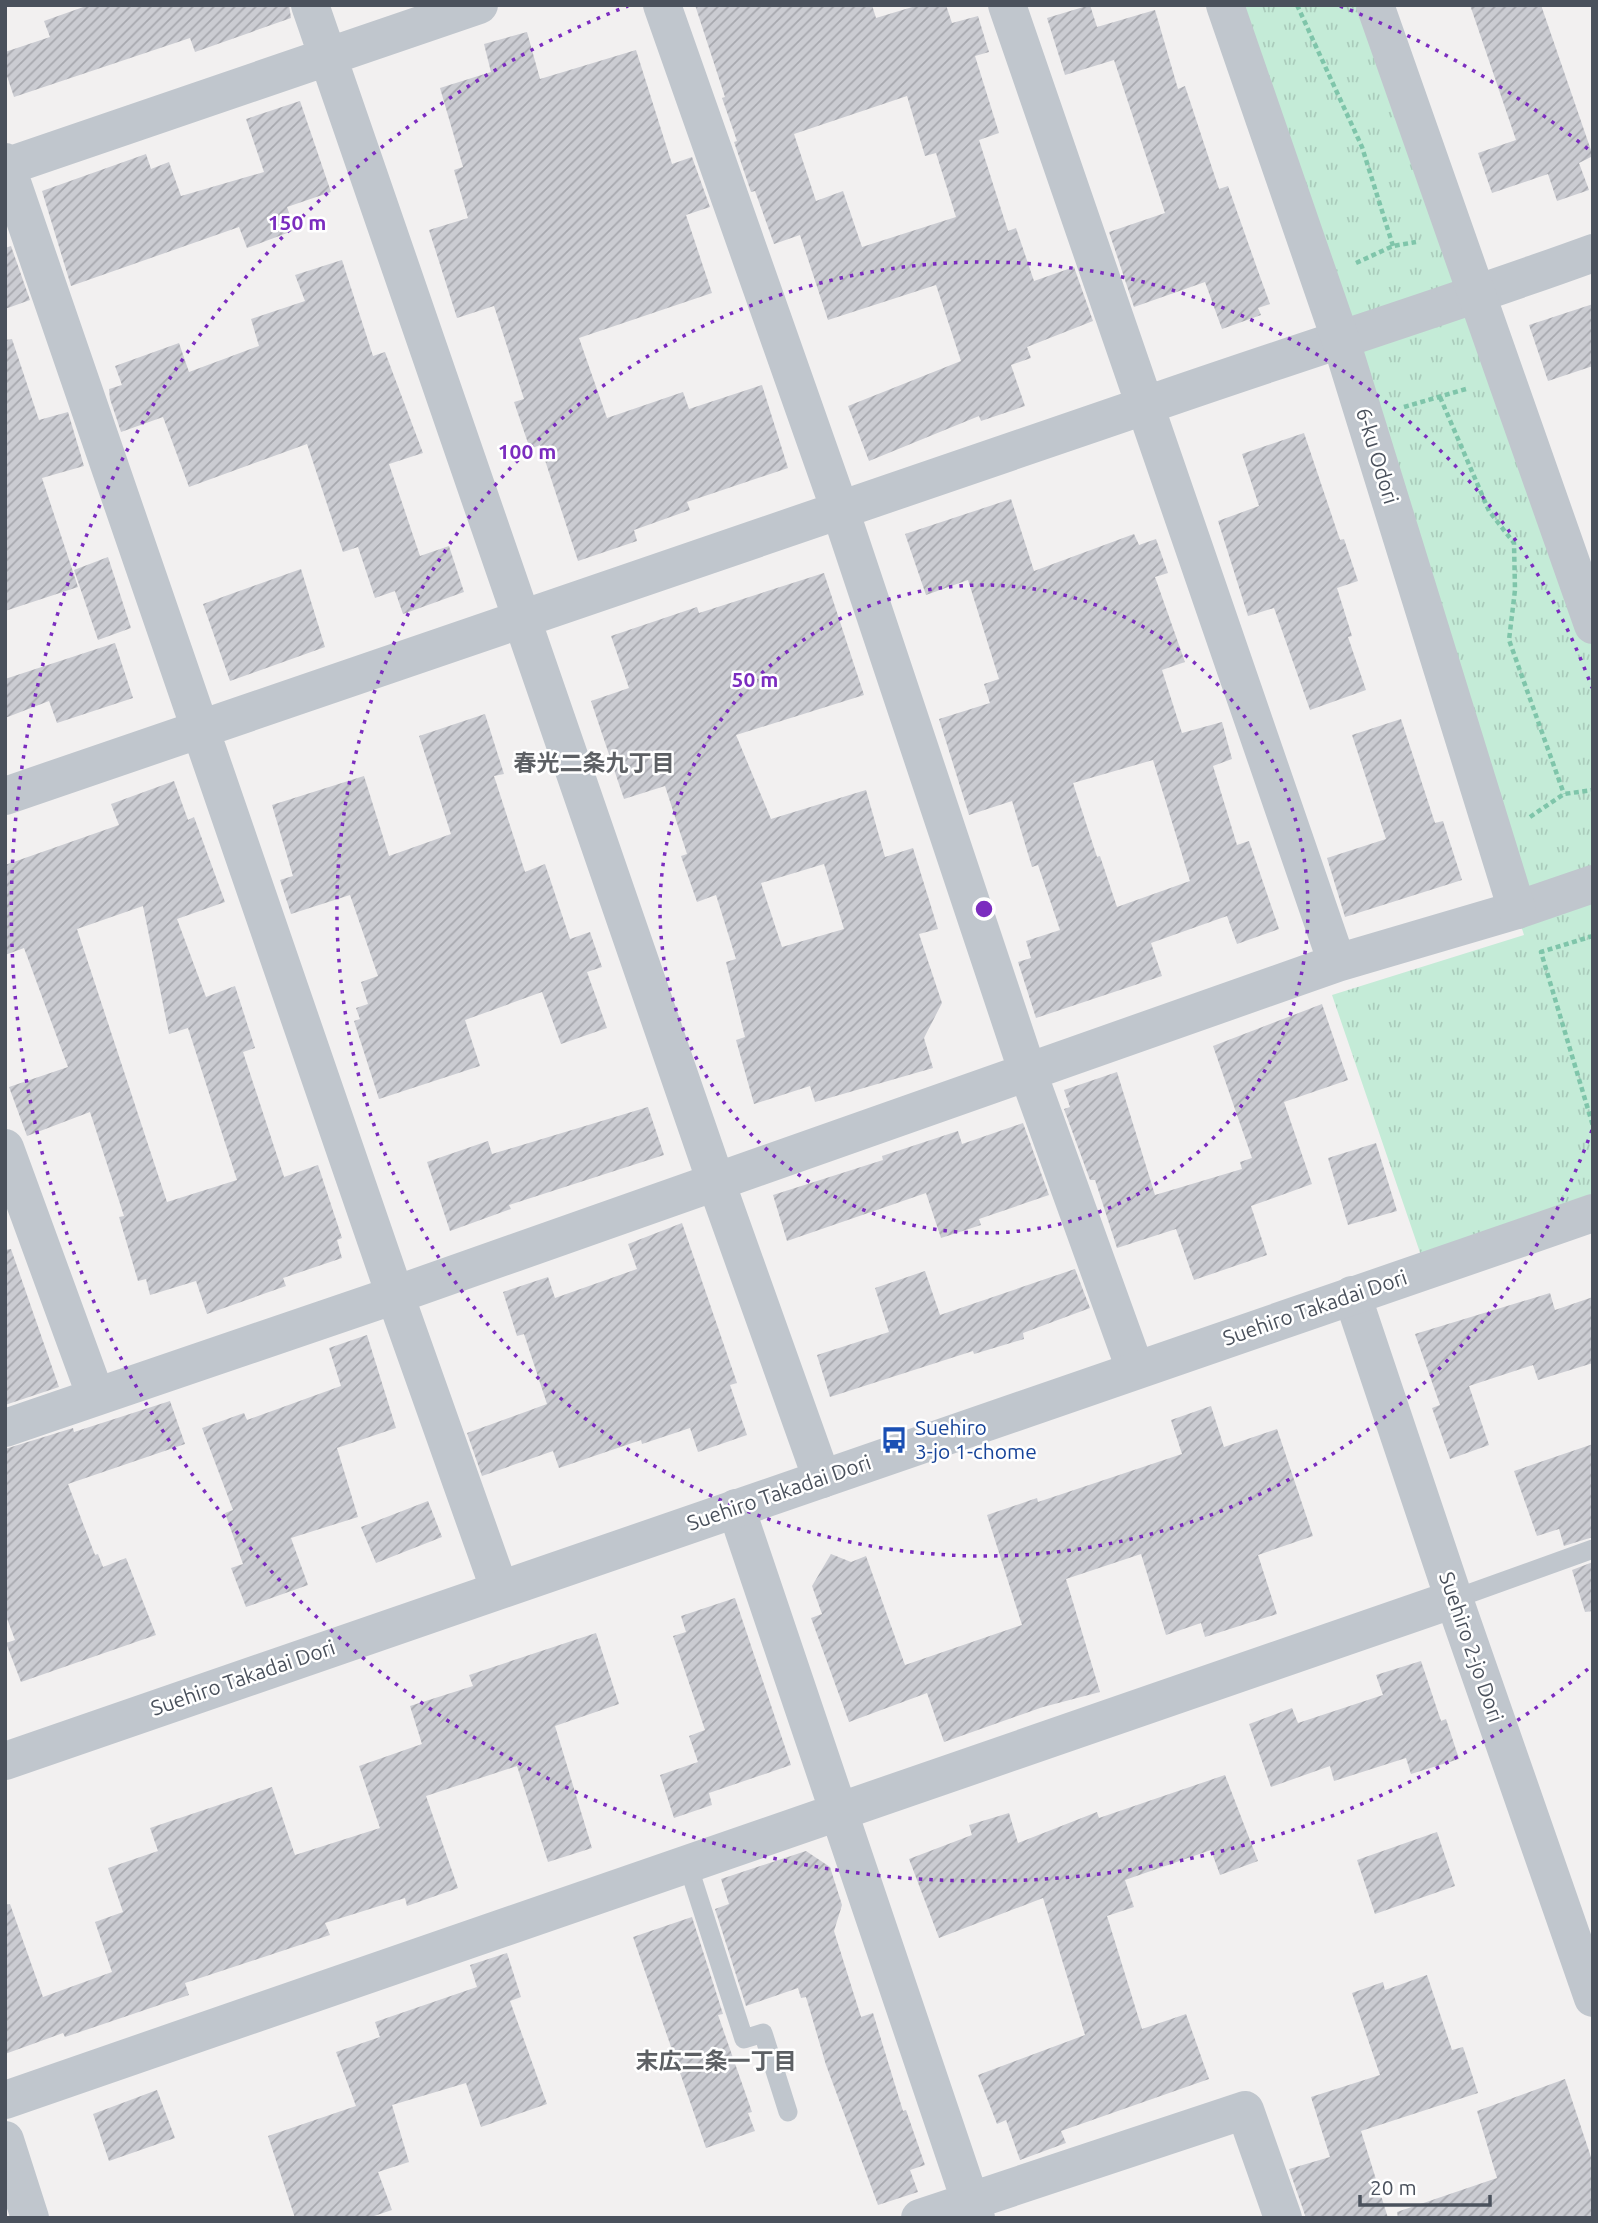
<svg xmlns="http://www.w3.org/2000/svg" width="1598" height="2223" viewBox="0 0 1598 2223" font-family="Ubuntu,'Noto Sans JP',sans-serif">
<defs>
<pattern id="park-tufts" width="24" height="20" patternUnits="userSpaceOnUse" patternTransform="scale(1.75)"><rect width="24" height="20" fill="#c4ebd7"/><path d="M3 7l-1-3M5 7V3M7 7l1-3M15 17l-1-3M17 17v-4M19 17l1-3" fill="none" stroke="#aacbbb"/></pattern>
<pattern id="building-hatch" width="6" height="6" patternUnits="userSpaceOnUse" patternTransform="scale(1.75)"><rect width="6" height="6" fill="#cbccd2"/><path d="M-1 1l2-2M0 6l6-6M5 7l2-2" fill="none" stroke="#a7a8ae"/></pattern>
</defs>
<rect width="100%" height="100%" fill="#f2f0f0"/>
<path fill="url(#park-tufts)" d="M 1225,5 L 1375,5 L 1593,625 L 1593,1213 L 1426,1270 L 1332,995 L 1524,935 Z"/>
<path fill="url(#building-hatch)" fill-rule="evenodd" d="M 89,5 L 289,5 L 291,18 L 195,52 L 190,38 L 14,97 L 5,70 L 5,52 L 50,37 L 44,21 Z
M 695,5 L 872,5 L 876,18 L 919,5 L 946,5 L 952,23 L 978,16 L 989,52 L 975,56 L 999,133 L 979,140 L 1008,231 L 1016,228 L 1034,281 L 1074,267 L 1093,321 L 1027,347 L 1031,358 L 1011,365 L 1025,406 L 981,421 L 979,416 L 869,461 L 848,406 L 961,361 L 936,285 L 828,320 L 800,235 L 774,244 L 755,191 L 751,192 L 734,142 L 737,141 L 722,98 L 725,97 ZM 907,96 L 925,156 L 936,153 L 956,217 L 862,247 L 843,191 L 816,201 L 794,134 Z
M 1090,5 L 1097,27 L 1155,10 L 1178,89 L 1185,86 L 1219,189 L 1228,186 L 1258,271 L 1270,304 L 1258,308 L 1261,315 L 1222,329 L 1205,282 L 1134,307 L 1109,232 L 1165,213 L 1114,60 L 1065,75 L 1047,18 Z
M 1470,5 L 1541,5 L 1593,156 L 1579,163 L 1589,190 L 1557,201 L 1548,174 L 1492,193 L 1478,153 L 1516,140 Z
M 527,32 L 540,79 L 636,50 L 672,164 L 692,157 L 710,207 L 686,215 L 712,293 L 579,338 L 607,418 L 683,392 L 689,409 L 762,385 L 788,468 L 687,502 L 690,510 L 634,530 L 637,541 L 578,561 L 540,445 L 530,449 L 514,402 L 524,399 L 494,306 L 457,318 L 429,230 L 468,218 L 454,170 L 463,167 L 440,88 L 491,72 L 484,44 Z
M 300,101 L 331,192 L 287,207 L 295,230 L 247,248 L 239,227 L 71,286 L 42,191 L 146,154 L 151,169 L 169,162 L 181,196 L 264,172 L 246,119 Z
M 11,246 L 30,300 L 5,309 L 5,248 Z
M 342,260 L 373,356 L 385,352 L 423,453 L 389,464 L 420,556 L 449,546 L 464,592 L 403,614 L 395,591 L 375,598 L 358,547 L 343,552 L 307,444 L 189,487 L 163,417 L 121,432 L 110,399 L 109,389 L 122,385 L 115,366 L 179,343 L 189,372 L 259,346 L 251,319 L 305,301 L 295,275 Z
M 1593,304 L 1593,366 L 1548,381 L 1529,325 Z
M 12,339 L 39,420 L 68,412 L 84,466 L 42,478 L 78,587 L 5,611 L 5,340 Z
M 1304,433 L 1340,540 L 1344,539 L 1358,581 L 1337,588 L 1352,636 L 1348,637 L 1366,690 L 1310,710 L 1274,608 L 1248,616 L 1218,521 L 1259,506 L 1242,454 Z
M 1011,499 L 1034,571 L 1134,534 L 1139,545 L 1156,539 L 1168,573 L 1155,577 L 1185,662 L 1162,670 L 1182,733 L 1222,722 L 1232,759 L 1213,766 L 1237,845 L 1249,841 L 1279,929 L 1237,944 L 1227,916 L 1151,943 L 1162,976 L 1036,1018 L 1018,962 L 1031,958 L 1026,941 L 1060,930 L 1038,865 L 1032,867 L 1012,801 L 969,815 L 939,719 L 990,703 L 984,684 L 999,679 L 968,580 L 926,595 L 905,534 ZM 1153,760 L 1190,881 L 1117,907 L 1100,856 L 1097,857 L 1073,783 Z
M 108,557 L 131,628 L 98,640 L 74,570 Z
M 301,569 L 325,647 L 230,681 L 203,604 Z
M 824,573 L 864,695 L 736,735 L 771,819 L 866,790 L 885,857 L 913,848 L 938,929 L 919,934 L 942,1003 L 924,1038 L 933,1068 L 815,1102 L 810,1086 L 754,1104 L 736,1040 L 745,1037 L 726,962 L 736,959 L 716,895 L 697,902 L 681,856 L 687,854 L 665,786 L 624,799 L 591,701 L 629,688 L 611,636 L 697,607 L 699,613 ZM 824,864 L 844,929 L 782,947 L 761,883 Z
M 115,643 L 133,698 L 57,723 L 49,701 L 5,718 L 5,679 Z
M 485,714 L 504,774 L 494,776 L 525,872 L 545,864 L 570,939 L 590,932 L 602,967 L 587,972 L 607,1028 L 561,1044 L 542,992 L 465,1020 L 480,1066 L 379,1099 L 354,1021 L 360,1019 L 356,1008 L 368,1004 L 361,982 L 378,976 L 350,895 L 291,914 L 280,880 L 293,876 L 272,805 L 364,776 L 389,856 L 451,834 L 419,736 Z
M 1401,719 L 1435,823 L 1443,821 L 1462,880 L 1345,917 L 1327,858 L 1386,839 L 1352,735 Z
M 174,781 L 188,820 L 194,817 L 225,902 L 177,919 L 206,997 L 235,986 L 255,1048 L 243,1052 L 284,1177 L 318,1165 L 342,1238 L 337,1240 L 342,1258 L 283,1278 L 286,1286 L 207,1314 L 196,1281 L 150,1295 L 146,1279 L 138,1281 L 119,1217 L 124,1216 L 90,1112 L 27,1136 L 9,1087 L 68,1067 L 24,948 L 5,955 L 5,865 L 119,825 L 111,804 ZM 143,906 L 169,1034 L 188,1028 L 237,1180 L 167,1202 L 77,929 Z
M 1322,1004 L 1348,1080 L 1284,1102 L 1312,1184 L 1251,1206 L 1267,1255 L 1194,1280 L 1176,1229 L 1117,1248 L 1095,1180 L 1090,1180 L 1064,1109 L 1070,1107 L 1064,1090 L 1117,1072 L 1155,1195 L 1242,1169 L 1240,1162 L 1252,1158 L 1213,1046 Z
M 648,1107 L 664,1155 L 509,1205 L 511,1209 L 450,1231 L 427,1162 L 488,1141 L 492,1154 Z
M 1023,1123 L 1049,1195 L 979,1219 L 981,1225 L 941,1238 L 926,1193 L 787,1241 L 773,1195 L 883,1160 L 882,1156 L 958,1131 L 962,1144 Z
M 1376,1143 L 1397,1211 L 1348,1225 L 1328,1158 Z
M 682,1223 L 737,1383 L 730,1385 L 747,1435 L 698,1452 L 690,1428 L 642,1444 L 641,1440 L 559,1468 L 553,1451 L 482,1476 L 467,1433 L 547,1404 L 524,1334 L 517,1336 L 503,1292 L 548,1277 L 555,1298 L 637,1269 L 628,1244 Z
M 11,1249 L 59,1387 L 5,1405 L 5,1250 Z
M 1075,1269 L 1090,1308 L 1023,1333 L 1024,1339 L 974,1354 L 973,1351 L 830,1397 L 817,1355 L 889,1332 L 875,1288 L 925,1271 L 940,1315 Z
M 1550,1293 L 1555,1310 L 1593,1297 L 1593,1363 L 1538,1380 L 1533,1365 L 1469,1386 L 1489,1445 L 1450,1459 L 1432,1408 L 1440,1405 L 1415,1334 Z
M 367,1335 L 396,1428 L 337,1448 L 358,1517 L 291,1538 L 308,1585 L 246,1607 L 231,1568 L 243,1564 L 225,1513 L 233,1510 L 202,1428 L 244,1413 L 247,1420 L 341,1386 L 329,1348 Z
M 170,1401 L 185,1444 L 68,1484 L 95,1555 L 98,1554 L 103,1567 L 126,1558 L 156,1635 L 21,1682 L 6,1643 L 15,1640 L 5,1613 L 5,1449 L 73,1428 L 74,1432 Z
M 1211,1406 L 1224,1447 L 1277,1429 L 1313,1536 L 1258,1555 L 1277,1614 L 1205,1637 L 1201,1623 L 1166,1635 L 1141,1554 L 1066,1579 L 1100,1692 L 1043,1707 L 944,1742 L 927,1693 L 849,1722 L 811,1618 L 822,1614 L 812,1586 L 831,1554 L 851,1562 L 866,1556 L 905,1665 L 1022,1625 L 987,1515 L 1037,1498 L 1038,1502 L 1182,1454 L 1171,1420 Z
M 1593,1444 L 1593,1537 L 1564,1546 L 1559,1529 L 1537,1536 L 1514,1471 Z
M 428,1501 L 442,1537 L 376,1563 L 361,1527 Z
M 1593,1562 L 1593,1611 L 1585,1612 L 1572,1570 Z
M 735,1598 L 791,1765 L 709,1793 L 712,1805 L 674,1818 L 660,1775 L 698,1762 L 689,1736 L 705,1730 L 673,1636 L 686,1632 L 681,1616 Z
M 596,1633 L 619,1704 L 555,1726 L 592,1848 L 548,1862 L 517,1766 L 426,1796 L 458,1888 L 407,1906 L 405,1898 L 325,1923 L 330,1935 L 185,1983 L 189,1995 L 65,2037 L 63,2033 L 5,2054 L 5,1905 L 10,1904 L 43,1997 L 112,1972 L 95,1922 L 123,1912 L 108,1868 L 158,1851 L 150,1828 L 272,1787 L 295,1855 L 380,1828 L 359,1766 L 422,1744 L 410,1706 L 473,1686 L 469,1675 Z
M 1421,1661 L 1441,1721 L 1446,1719 L 1459,1759 L 1411,1774 L 1406,1758 L 1334,1781 L 1330,1766 L 1271,1787 L 1249,1724 L 1292,1708 L 1298,1723 L 1383,1695 L 1376,1675 Z
M 1225,1775 L 1258,1861 L 1220,1875 L 1211,1850 L 1125,1880 L 1134,1907 L 1107,1916 L 1142,2029 L 1186,2014 L 1209,2079 L 1061,2131 L 1066,2143 L 1020,2160 L 1006,2120 L 997,2124 L 978,2075 L 1085,2035 L 1043,1898 L 939,1938 L 909,1859 L 972,1835 L 969,1825 L 1009,1813 L 1018,1843 L 1097,1812 L 1099,1818 Z
M 1437,1832 L 1455,1886 L 1375,1914 L 1357,1860 Z
M 806,1851 L 830,1867 L 842,1905 L 834,1931 L 861,2017 L 873,2013 L 903,2111 L 906,2110 L 925,2165 L 910,2170 L 918,2192 L 878,2205 L 826,2065 L 806,1997 L 801,1998 L 798,1988 L 746,2006 L 715,1909 L 729,1904 L 721,1879 Z
M 692,1917 L 723,2014 L 718,2015 L 752,2112 L 748,2113 L 755,2131 L 706,2148 L 633,1937 Z
M 507,1953 L 521,1997 L 510,2001 L 547,2104 L 481,2127 L 466,2083 L 392,2105 L 409,2162 L 378,2172 L 392,2210 L 368,2218 L 295,2218 L 268,2136 L 356,2106 L 336,2052 L 380,2037 L 375,2022 L 477,1987 L 470,1965 Z
M 1427,1975 L 1452,2050 L 1463,2047 L 1478,2093 L 1361,2131 L 1388,2218 L 1306,2218 L 1289,2169 L 1330,2157 L 1311,2097 L 1380,2075 L 1352,1993 L 1383,1982 L 1385,1990 Z
M 1565,2079 L 1593,2163 L 1593,2218 L 1398,2218 L 1397,2212 L 1497,2178 L 1477,2111 Z
M 157,2090 L 175,2138 L 109,2161 L 93,2114 Z"/>
<g fill="none" stroke-linecap="round" stroke-linejoin="round">
<path stroke="#7fc5aa" stroke-width="4.5" stroke-dasharray="5 3.5" stroke-linecap="butt" d="M 1297,5 L 1362,147 L 1393,246
M 1356,263 L 1393,246 L 1416,242
M 1440,397 L 1489,511 L 1514,543 L 1515,590 L 1509,640 L 1564,794
M 1404,407 L 1466,389
M 1530,817 L 1564,794 L 1593,790
M 1593,936 L 1541,952 L 1593,1126"/>
<path stroke="#c0c6cd" stroke-width="19" d="M 1454,1599 L 1593,1549
M 687,1862 L 744,2039 L 763,2033 L 788,2112"/>
<path stroke="#c0c6cd" stroke-width="38" d="M 310,5 L 716,1182 L 822,1479
M 662,5 L 841,513 L 1028,1073 L 1135,1369
M 1007,5 L 1337,963
M 5,162 L 395,1295 L 499,1588
M 5,167 L 479,5
M 5,796 C 383,669 761,540 1138,408 C 1289,355 1442,308 1593,253
M 5,1148 L 96,1397
M 1352,1295 L 1454,1599 L 1593,1998
M 5,1428 L 395,1295 L 1337,963 L 1517,910 L 1593,884
M 736,1508 L 976,2218
M 5,2100 L 1454,1599
M 5,2140 L 30,2218
M 920,2218 L 1245,2110 L 1283,2218"/>
<path stroke="#c0c6cd" stroke-width="38" d="M 1225,5 L 1341,341 L 1517,910
M 1375,5 L 1593,625
M 5,1761 L 1593,1213"/>
</g>
<g fill="none" stroke="#7b2cbf" stroke-width="3.5" stroke-dasharray="3.5 7">
<circle cx="984" cy="909" r="324"/>
<path d="M1592 1130A647 647 0 1 1 1592 688"/>
<path d="M1588 1669A971 971 0 1 1 628 6M1340 6A971 971 0 0 1 1588 149"/>
</g>
<defs>
<symbol id="bus-bare" viewBox="-9 -9 18 18"><path d="M-5-6H5V4H4V6H2V4H-2V6H-4V4H-5ZM-3.5-4V0h7V-4ZM-3.5 1.2v1.5H-2V1.2ZM2 1.2v1.5H3.5V1.2Z" fill="#1a4fb4" stroke="#fff" stroke-width="2.5" paint-order="stroke"/></symbol>
</defs>
<g fill-rule="evenodd">
<use href="#bus-bare" x="875" y="1421" width="38" height="38"/>
</g>
<g text-anchor="middle" stroke-width="5" stroke-linejoin="round" paint-order="stroke">
<g font-size="21" fill="#4a515c" stroke="#fff">
<text transform="translate(1377 456) rotate(73)" y="7">6-ku Odori</text>
<text transform="translate(1315 1308) rotate(-19)" y="7">Suehiro Takadai Dori</text>
<text transform="translate(779 1493) rotate(-19)" y="7">Suehiro Takadai Dori</text>
<text transform="translate(1471 1647) rotate(71)" y="7">Suehiro 2-jo Dori</text>
<text transform="translate(243 1678) rotate(-19)" y="7">Suehiro Takadai Dori</text>
</g>
<g font-size="21" fill="#164399" stroke="#fff" text-anchor="start">
<text x="915" y="1435">Suehiro<tspan x="915" dy="24">3-jo 1-chome</tspan></text>
</g>
<g font-size="23" font-weight="bold" fill="#5d6064" stroke="#fff">
<text x="594" y="771">春光二条九丁目</text>
<text x="716" y="2069">末広二条一丁目</text>
</g>
</g>
<circle cx="984" cy="909" r="10" fill="#7b2cbf" stroke="#fff" stroke-width="3.5"/>
<g font-size="21" text-anchor="middle" font-weight="bold" fill="#7b2cbf" stroke="#fff" stroke-width="5" stroke-linejoin="round" paint-order="stroke">
<text x="297" y="230">150 m</text>
<text x="527" y="459">100 m</text>
<text x="755" y="687">50 m</text>
</g>
<rect width="1598" height="2223" fill="none" stroke="#4a515c" stroke-width="14"/>
<path d="M1360 2195v10h130v-10" fill="none" stroke="#4a515c" stroke-width="3.5"/>
<text x="1370" y="2195" font-size="21" fill="#4a515c" stroke="#ffffff" stroke-width="5" paint-order="stroke">20 m</text>
</svg>
